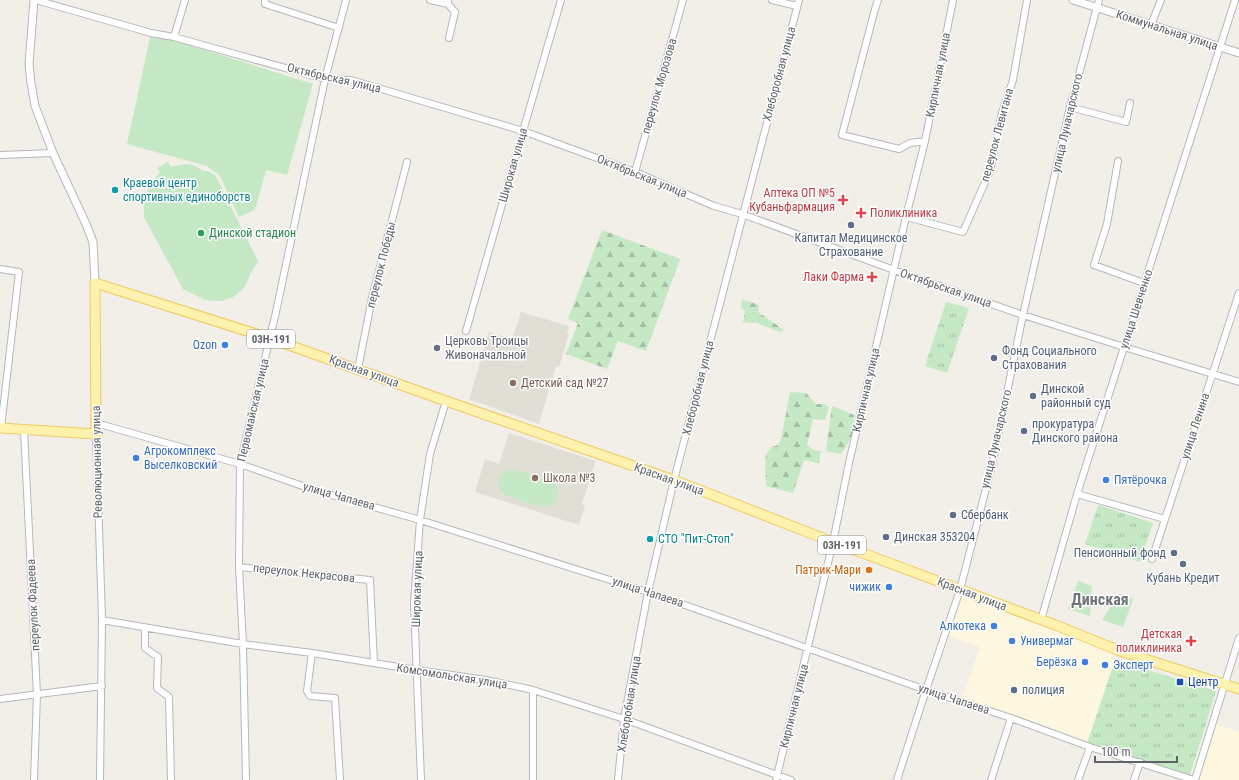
<svg xmlns="http://www.w3.org/2000/svg" width="1239" height="780" viewBox="0 0 1239 780" font-family="'Roboto Condensed',sans-serif">
<defs>
<pattern id="forest-firs" width="22" height="20" patternUnits="userSpaceOnUse"><rect width="22" height="20" fill="#c5e8c5"/><path d="M5 1l3.5 6h-7zM16 11l3.5 6h-7z" fill="#a3c0a4"/></pattern>
<pattern id="park-tufts" width="24" height="20" patternUnits="userSpaceOnUse"><rect width="24" height="20" fill="#c5e8c5"/><path d="M3 7l-1-3M5 7V3M7 7l1-3M15 17l-1-3M17 17v-4M19 17l1-3" fill="none" stroke="#a3c0a4"/></pattern>
</defs>
<rect width="100%" height="100%" fill="#f1efe8"/>
<path fill="#fef7e0" d="M 962,592 L 1117,654 L 1087,744 L 962,699 L 980,647 L 947,636 Z
M 1216,724 L 1239,732 L 1239,780 L 1181,780 L 1183,773 L 1200,777 Z"/>
<path fill="#e1ded6" d="M 521,312 L 569,326 L 567,333 L 569,334 L 559,367 L 556,366 L 539,424 L 469,399 L 489,332 L 512,339 Z
M 509,433 L 596,461 L 582,504 L 585,505 L 579,525 L 475,492 L 485,459 L 499,464 Z"/>
<path fill="#c5e8c5" d="M 151,33 L 313,84 L 287,175 L 266,170 L 255,210 L 239,217 L 220,176 L 207,166 L 127,144 Z
M 168,162 L 171,167 C 178,165 186,163 193,165 C 199,167 202,172 208,171 L 215,175 L 258,261 L 252,271 L 244,288 L 233,297 L 221,301 L 205,300 L 183,289 L 144,217 C 143,202 148,182 160,173 L 157,168 Z
M 512,469 L 552,480 C 561,489 559,505 545,507 C 540,507 508,498 504,494 C 500,491 498,485 499,480 C 501,473 506,470 512,469 Z
M 1078,581 L 1092,586 L 1090,616 L 1068,609 Z
M 1119,594 L 1133,599 L 1123,627 L 1102,620 Z"/>
<path fill="url(#forest-firs)" d="M 602,230 L 680,259 L 646,351 L 618,341 L 607,369 L 566,354 L 578,323 L 568,319 Z
M 742,299 L 759,305 L 758,312 L 784,330 L 780,332 L 754,322 L 751,323 L 743,322 L 745,311 L 741,308 Z
M 790,392 L 806,393 L 816,404 L 824,404 L 829,407 L 825,420 L 813,419 L 807,445 L 813,450 L 821,451 L 819,463 L 804,460 L 793,493 L 766,486 L 765,458 L 769,450 L 772,447 L 778,445 L 781,440 Z
M 832,406 L 854,415 C 853,433 852,439 841,454 L 826,451 Z"/>
<path fill="url(#park-tufts)" d="M 946,302 L 969,308 L 947,373 L 925,366 Z
M 1098,505 L 1153,523 L 1140,562 L 1085,544 Z
M 1115,660 L 1216,691 L 1190,775 L 1087,744 Z"/>
<g fill="none" stroke-linecap="round" stroke-linejoin="round">
<defs>
<path id="minor" d="M 36,0 L 151,33 L 174,37 L 325,79 L 351,80 L 523,131 L 635,172 L 714,206 L 742,214 L 894,270 L 1023,315 L 1124,347 L 1239,382
M 265,0 L 265,4 L 339,28
M 430,0 L 448,4 L 448,0
M 772,0 L 797,6
M 878,0 L 875,9 L 842,135 L 899,149 L 910,143 L 925,141
M 448,4 L 455,12 L 449,38
M 1151,25 L 1161,0
M 174,37 L 185,0
M 1070,107 L 1126,122 L 1130,103
M 0,155 L 53,153
M 1118,161 L 1107,224 L 1094,265 L 1144,283
M 635,172 L 683,0
M 906,217 L 963,232 L 990,171 L 1002,113 L 1013,80 L 1027,0
M 0,269 L 19,272 L 1,428
M 466,331 L 523,131 L 561,0
M 358,369 L 372,298 L 407,162
M 96,423 L 240,464 L 314,490 L 420,520 L 648,592 L 926,690 L 1011,718 L 1090,747 L 1194,780
M 24,430 L 37,695 L 34,780
M 96,434 L 102,620 L 100,780
M 1077,494 L 1165,519
M 1152,559 L 1239,293
M 239,567 L 370,580 L 374,663
M 102,620 L 243,644 L 312,653 L 417,670 L 486,680 L 533,690 L 624,719 L 791,780
M 1041,620 L 1077,494 L 1235,0
M 145,628 L 145,648 L 158,657 L 157,688 L 169,697 L 171,780
M 312,653 L 307,691 L 310,696 L 335,698 L 340,780
M 0,699 L 102,686
M 246,780 L 243,644 L 239,567 L 240,464 L 276,312 L 325,79 L 346,0
M 421,780 L 414,603 L 420,520 L 430,454 L 446,401
M 533,780 L 533,690
M 618,780 L 624,719 L 648,592 L 674,480 L 799,0
M 776,780 L 833,542 L 849,463 L 906,217 L 925,141 L 953,0
M 897,780 L 926,690 L 960,590 L 992,465 L 1023,315 L 1070,107 L 1099,0
M 991,780 L 1011,718
M 1078,780 L 1090,747
M 1134,780 L 1140,762
M 1195,780 L 1239,638"/>
<path id="tertiary" d="M 34,0 L 29,64 L 31,83 L 35,106 L 53,153 L 86,224 L 93,242 L 95,283
M 1073,0 L 1239,53"/>
<path id="primary" d="M 0,428 L 96,434 L 95,283 L 269,338 L 446,401 L 674,480 L 833,542 L 1058,626 L 1120,651 L 1239,689"/>
</defs>
<use href="#minor" stroke="#b5b8bc" stroke-width="8"/>
<use href="#tertiary" stroke="#b5b8bc" stroke-width="9"/>
<use href="#primary" stroke="#f2c960" stroke-width="11"/>
<use href="#minor" stroke="#fff" stroke-width="6"/>
<use href="#tertiary" stroke="#fff" stroke-width="7"/>
<use href="#primary" stroke="#fff2af" stroke-width="9"/>
</g>
<g fill="#0f9aa8" stroke="#fff" stroke-width="1.5">
<circle cx="115" cy="190" r="4"/>
<circle cx="650" cy="539" r="4"/>
</g>
<g fill="#e0444e" stroke="#fff" stroke-width="1.5">
<path d="M841 194h4v4h4v4h-4v4h-4v-4h-4v-4h4z"/>
<path d="M859 207h4v4h4v4h-4v4h-4v-4h-4v-4h4z"/>
<path d="M870 271h4v4h4v4h-4v4h-4v-4h-4v-4h4z"/>
<path d="M1189 635h4v4h4v4h-4v4h-4v-4h-4v-4h4z"/>
</g>
<g fill="#5c6f8a" stroke="#fff" stroke-width="1.5">
<circle cx="851" cy="225" r="4"/>
<circle cx="994" cy="358" r="4"/>
<circle cx="1033" cy="396" r="4"/>
<circle cx="1024" cy="431" r="4"/>
<circle cx="953" cy="515" r="4"/>
<circle cx="886" cy="537" r="4"/>
<circle cx="1174" cy="553" r="4"/>
<circle cx="1183" cy="564" r="4"/>
<circle cx="1014" cy="690" r="4"/>
</g>
<circle fill="#2e9e5b" stroke="#fff" stroke-width="1.5" cx="201" cy="233" r="4"/>
<g fill="#3f7fe0" stroke="#fff" stroke-width="1.5">
<circle cx="225" cy="345" r="4"/>
<circle cx="136" cy="458" r="4"/>
<circle cx="1106" cy="480" r="4"/>
<circle cx="889" cy="587" r="4"/>
<circle cx="994" cy="626" r="4"/>
<circle cx="1012" cy="641" r="4"/>
<circle cx="1085" cy="662" r="4"/>
<circle cx="1105" cy="665" r="4"/>
</g>
<circle fill="#6b7280" stroke="#fff" stroke-width="1.5" cx="437" cy="348" r="4"/>
<g fill="#8d6e63" stroke="#fff" stroke-width="1.5">
<circle cx="513" cy="383" r="4"/>
<circle cx="535" cy="478" r="4"/>
</g>
<circle fill="#e8710a" stroke="#fff" stroke-width="1.5" cx="869" cy="570" r="4"/>
<rect fill="#1a4fb4" stroke="#fff" stroke-width="1.5" x="1176" y="678" width="8" height="8" rx="2"/>
<g text-anchor="middle" stroke-width="3" stroke-linejoin="round" paint-order="stroke">
<g fill="#fff" stroke="#8f9295" stroke-width="1">
<rect x="247" y="330" width="48" height="18" rx="3"/>
<rect x="818" y="536" width="48" height="18" rx="3"/>
</g>
<g font-size="11" font-weight="bold" fill="#5f6368">
<text x="271" y="343">03Н-191</text>
<text x="842" y="549">03Н-191</text>
</g>
<g font-size="12" fill="#5f6368" stroke="#fff">
<text transform="translate(1167 30) rotate(18)" y="4">Коммунальная улица</text>
<text transform="translate(779 74) rotate(-75)" y="4">Хлеборобная улица</text>
<text transform="translate(938 75) rotate(-79)" y="4">Кирпичная улица</text>
<text transform="translate(334 78) rotate(13)" y="4">Октябрьская улица</text>
<text transform="translate(659 86) rotate(-74)" y="4">переулок Морозова</text>
<text transform="translate(1067 123) rotate(-77)" y="4">улица Луначарского</text>
<text transform="translate(997 135) rotate(-75)" y="4">переулок Левитана</text>
<text transform="translate(513 165) rotate(-74)" y="4">Широкая улица</text>
<text transform="translate(642 176) rotate(22)" y="4">Октябрьская улица</text>
<text transform="translate(381 265) rotate(-76)" y="4">переулок Победы</text>
<text transform="translate(946 288) rotate(19)" y="4">Октябрьская улица</text>
<text transform="translate(1136 309) rotate(-72)" y="4">улица Шевченко</text>
<text transform="translate(364 371) rotate(20)" y="4">Красная улица</text>
<text transform="translate(698 388) rotate(-76)" y="4">Хлеборобная улица</text>
<text transform="translate(866 390) rotate(-77)" y="4">Кирпичная улица</text>
<text transform="translate(253 410) rotate(-77)" y="4">Первомайская улица</text>
<text transform="translate(1195 426) rotate(-72)" y="4">улица Ленина</text>
<text transform="translate(996 439) rotate(-77)" y="4">улица Луначарского</text>
<text transform="translate(97 462) rotate(-91)" y="4">Революционная улица</text>
<text transform="translate(669 479) rotate(20)" y="4">Красная улица</text>
<text transform="translate(339 496) rotate(16)" y="4">улица Чапаева</text>
<text transform="translate(304 573) rotate(6)" y="4">переулок Некрасова</text>
<text transform="translate(417 589) rotate(-88)" y="4">Широкая улица</text>
<text transform="translate(648 592) rotate(18)" y="4">улица Чапаева</text>
<text transform="translate(972 594) rotate(21)" y="4">Красная улица</text>
<text transform="translate(33 605) rotate(-93)" y="4">переулок Фадеева</text>
<text transform="translate(452 676) rotate(9)" y="4">Комсомольская улица</text>
<text transform="translate(954 699) rotate(18)" y="4">улица Чапаева</text>
<text transform="translate(629 704) rotate(-81)" y="4">Хлеборобная улица</text>
<text transform="translate(794 706) rotate(-76)" y="4">Кирпичная улица</text>
</g>
<g font-size="12" fill="#0d838f" stroke="#fff" text-anchor="start">
<text x="123" y="187">Краевой центр<tspan x="123" dy="14">спортивных единоборств</tspan></text>
<text x="658" y="543">СТО "Пит-Стоп"</text>
</g>
<g font-size="12" fill="#be3a42" stroke="#fff" text-anchor="end">
<text x="835" y="197">Аптека ОП №5<tspan x="835" dy="14">Кубаньфармация</tspan></text>
<text x="870" y="217" text-anchor="start">Поликлиника</text>
<text x="864" y="281">Лаки Фарма</text>
<text x="1182" y="638">Детская<tspan x="1182" dy="14">поликлиника</tspan></text>
</g>
<g font-size="12" fill="#27864d" stroke="#fff" text-anchor="start">
<text x="209" y="237">Динской стадион</text>
</g>
<g font-size="12" fill="#4e5e75" stroke="#fff" text-anchor="start">
<text x="851" y="242" text-anchor="middle">Капитал Медицинское<tspan x="851" dy="14">Страхование</tspan></text>
<text x="1002" y="355">Фонд Социального<tspan x="1002" dy="14">Страхования</tspan></text>
<text x="1041" y="393">Динской<tspan x="1041" dy="14">районный суд</tspan></text>
<text x="1032" y="428">прокуратура<tspan x="1032" dy="14">Динского района</tspan></text>
<text x="961" y="519">Сбербанк</text>
<text x="894" y="541">Динская 353204</text>
<text x="1166" y="557" text-anchor="end">Пенсионный фонд</text>
<text x="1183" y="582" text-anchor="middle">Кубань Кредит</text>
<text x="1022" y="694">полиция</text>
</g>
<g font-size="12" fill="#5b616d" stroke="#fff" text-anchor="start">
<text x="445" y="345">Церковь Троицы<tspan x="445" dy="14">Живоначальной</tspan></text>
</g>
<g font-size="12" fill="#366cbe" stroke="#fff" text-anchor="end">
<text x="217" y="349">Ozon</text>
<text x="144" y="455" text-anchor="start">Агрокомплекс<tspan x="144" dy="14">Выселковский</tspan></text>
<text x="1114" y="484" text-anchor="start">Пятёрочка</text>
<text x="881" y="591">чижик</text>
<text x="986" y="630">Алкотека</text>
<text x="1020" y="645" text-anchor="start">Универмаг</text>
<text x="1077" y="666">Берёзка</text>
<text x="1113" y="669" text-anchor="start">Эксперт</text>
</g>
<g font-size="12" fill="#785e54" stroke="#fff" text-anchor="start">
<text x="521" y="387">Детский сад №27</text>
<text x="543" y="482">Школа №3</text>
</g>
<g font-size="12" fill="#c56008" stroke="#fff" text-anchor="end">
<text x="861" y="574">Патрик-Мари</text>
</g>
<g font-size="12" fill="#164399" stroke="#fff" text-anchor="start">
<text x="1188" y="686">Центр</text>
</g>
<g font-size="16" font-weight="bold" fill="#70757a" stroke="#fff">
<text x="1100" y="605">Динская</text>
</g>
</g>
<path d="M1095 756v6h82v-6" fill="none" stroke="#5f6368" stroke-width="2"/>
<text x="1101" y="756" font-size="12" fill="#5f6368" stroke="#ffffff" stroke-width="3" paint-order="stroke">100 m</text>
</svg>
